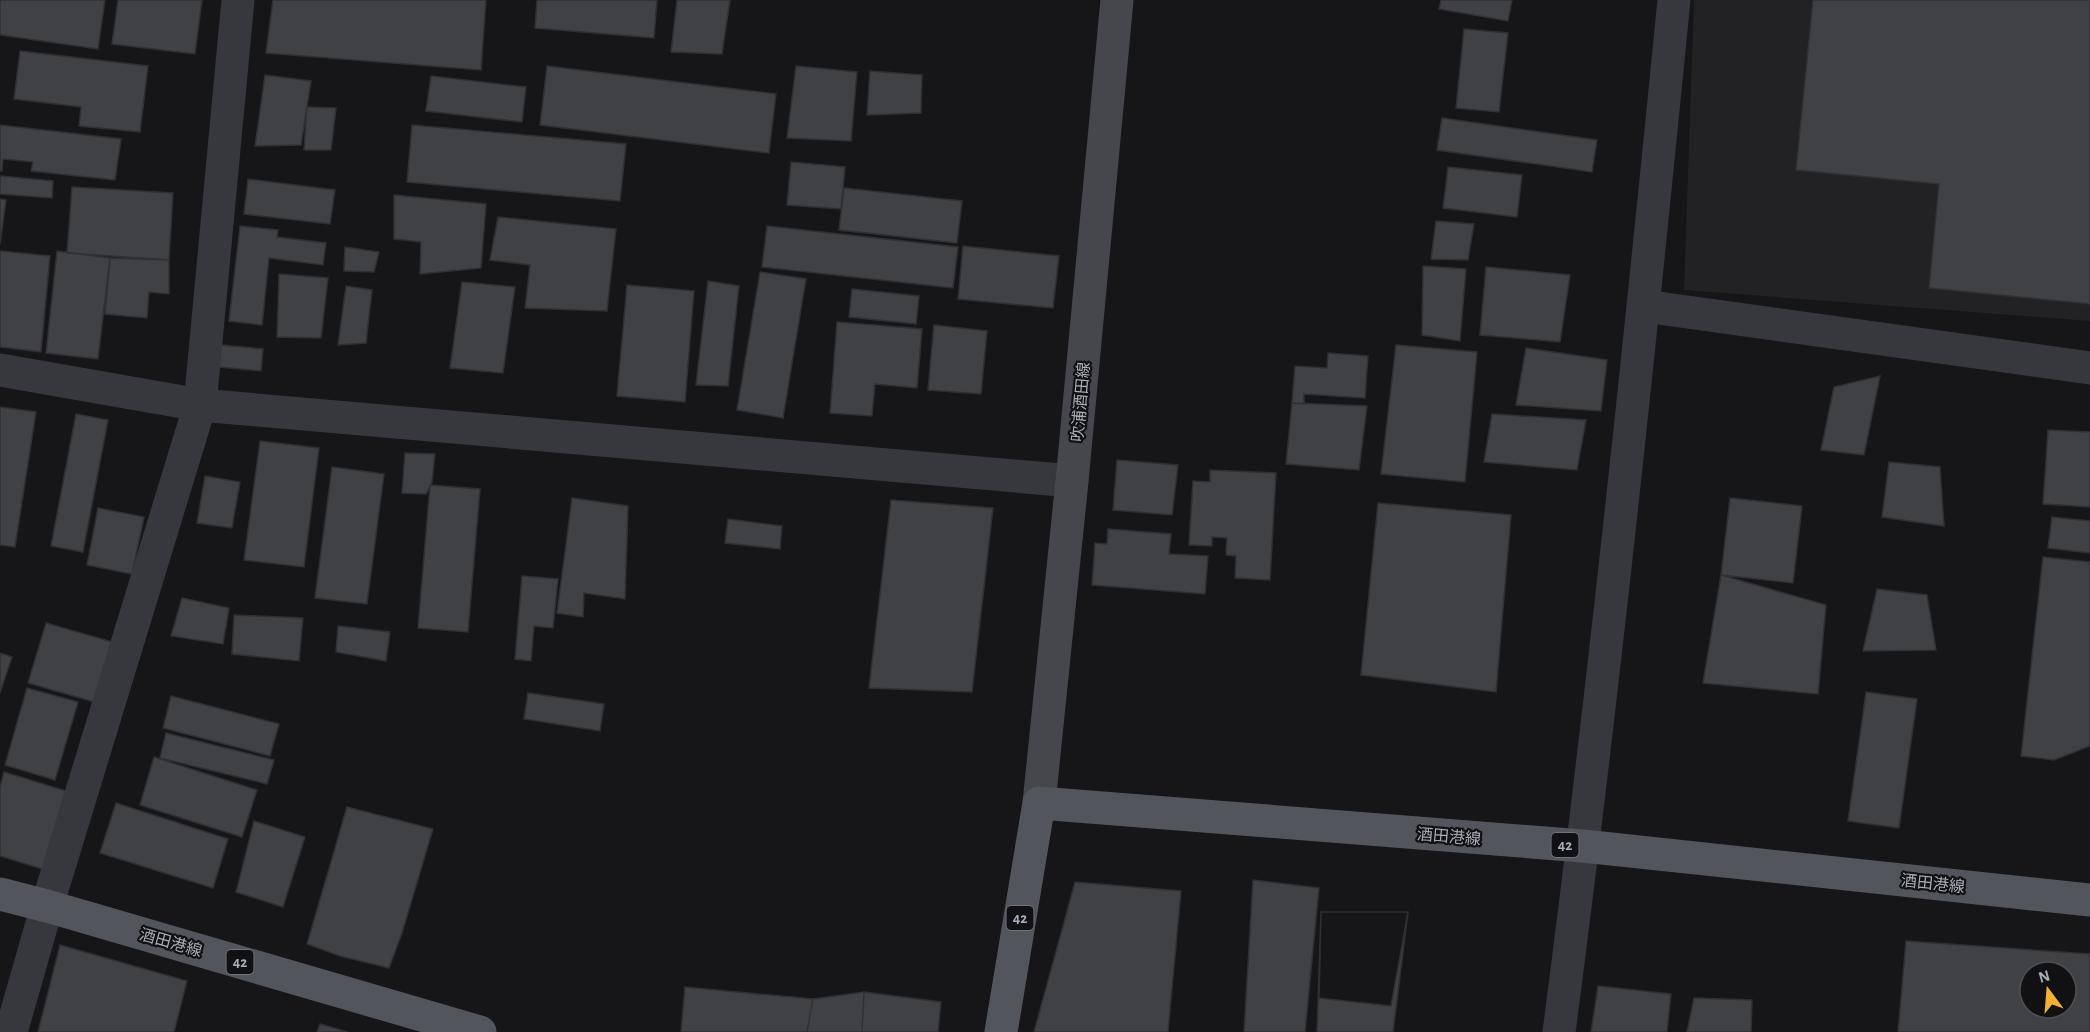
<svg xmlns="http://www.w3.org/2000/svg" width="2090" height="1032" viewBox="0 0 2090 1032" font-family="'Alegreya Sans','Noto Sans JP',sans-serif">
<rect width="100%" height="100%" fill="#161618"/>
<path fill="#222225" d="M 1694,0 L 2090,0 L 2090,321 L 1684,290 Z"/>
<path fill="#404145" stroke="#303034" stroke-width="1.5" fill-rule="evenodd" d="M 0,0 L 105,0 L 98,49 L 0,35 Z
M 118,0 L 202,0 L 195,54 L 112,44 Z
M 273,0 L 486,0 L 481,70 L 266,53 Z
M 537,0 L 657,0 L 654,38 L 535,28 Z
M 677,0 L 730,0 L 722,54 L 671,52 Z
M 1441,0 L 1512,0 L 1508,21 L 1439,9 Z
M 1813,0 L 2090,0 L 2090,304 L 1929,288 L 1939,184 L 1796,170 Z
M 1464,29 L 1508,33 L 1499,112 L 1456,108 Z
M 20,51 L 148,66 L 140,132 L 79,126 L 81,107 L 14,99 Z
M 547,66 L 776,94 L 769,153 L 540,125 Z
M 796,66 L 857,72 L 851,141 L 787,138 Z
M 870,71 L 922,75 L 921,113 L 867,115 Z
M 265,75 L 311,81 L 301,145 L 255,146 Z
M 431,76 L 526,87 L 522,122 L 426,111 Z
M 307,107 L 336,108 L 331,150 L 304,150 Z
M 1442,118 L 1597,140 L 1592,172 L 1437,150 Z
M 0,125 L 121,139 L 115,180 L 31,171 L 33,162 L 3,159 L 2,171 L 0,171 Z
M 412,125 L 626,144 L 620,201 L 407,182 Z
M 791,162 L 845,167 L 841,209 L 787,205 Z
M 1448,167 L 1522,175 L 1517,217 L 1443,208 Z
M 0,176 L 53,181 L 52,198 L 0,194 Z
M 248,179 L 335,190 L 330,224 L 244,214 Z
M 72,187 L 173,193 L 169,260 L 67,253 Z
M 844,188 L 962,201 L 957,243 L 839,230 Z
M 394,195 L 486,204 L 481,268 L 420,274 L 421,242 L 394,239 Z
M 0,199 L 6,200 L 0,244 Z
M 498,217 L 616,229 L 607,311 L 525,308 L 530,265 L 490,260 Z
M 1436,221 L 1474,224 L 1468,260 L 1431,259 Z
M 240,226 L 278,230 L 277,237 L 326,243 L 323,265 L 269,258 L 262,325 L 229,321 Z
M 767,226 L 958,247 L 953,288 L 762,267 Z
M 963,246 L 1059,256 L 1053,308 L 958,299 Z
M 345,247 L 379,252 L 374,272 L 344,271 Z
M 0,251 L 50,256 L 41,352 L 0,347 Z
M 57,251 L 110,258 L 98,359 L 46,353 Z
M 110,258 L 169,260 L 169,294 L 149,292 L 147,318 L 105,314 Z
M 1423,266 L 1466,269 L 1460,341 L 1422,335 Z
M 1486,267 L 1570,275 L 1560,342 L 1480,335 Z
M 760,272 L 806,279 L 783,418 L 737,410 Z
M 279,274 L 328,278 L 321,338 L 277,337 Z
M 708,281 L 739,286 L 728,386 L 696,385 Z
M 462,282 L 515,287 L 503,373 L 450,368 Z
M 627,285 L 694,291 L 685,402 L 617,396 Z
M 346,286 L 372,290 L 366,343 L 338,345 Z
M 852,289 L 919,296 L 916,324 L 849,317 Z
M 837,322 L 922,329 L 917,388 L 875,384 L 872,416 L 830,413 Z
M 934,325 L 987,331 L 981,394 L 928,390 Z
M 221,345 L 263,349 L 261,371 L 219,367 Z
M 1396,345 L 1477,352 L 1465,482 L 1381,474 Z
M 1526,348 L 1607,360 L 1601,411 L 1516,405 Z
M 1328,353 L 1368,356 L 1365,398 L 1304,394 L 1304,404 L 1292,403 L 1295,366 L 1327,368 Z
M 1880,376 L 1864,455 L 1821,450 L 1834,387 Z
M 1292,403 L 1367,406 L 1359,470 L 1286,464 Z
M 0,407 L 36,412 L 15,547 L 0,545 Z
M 76,414 L 108,420 L 83,552 L 51,546 Z
M 1492,414 L 1586,420 L 1577,470 L 1484,462 Z
M 2048,430 L 2090,432 L 2090,507 L 2043,504 Z
M 260,441 L 319,448 L 304,567 L 244,560 Z
M 405,453 L 435,454 L 432,482 L 426,494 L 402,493 Z
M 1117,460 L 1178,465 L 1172,515 L 1113,510 Z
M 1889,462 L 1940,467 L 1944,526 L 1882,517 Z
M 332,467 L 384,474 L 367,604 L 315,598 Z
M 1210,470 L 1276,473 L 1270,580 L 1235,578 L 1236,556 L 1226,555 L 1227,538 L 1212,537 L 1212,546 L 1189,545 L 1193,481 L 1210,482 Z
M 205,476 L 240,482 L 232,528 L 197,523 Z
M 430,485 L 480,489 L 468,632 L 418,628 Z
M 572,498 L 628,506 L 625,599 L 584,593 L 583,617 L 557,613 Z
M 1730,498 L 1802,506 L 1793,583 L 1721,575 Z
M 891,500 L 993,508 L 972,692 L 869,688 Z
M 1378,503 L 1511,515 L 1496,692 L 1361,675 Z
M 98,508 L 144,517 L 132,574 L 87,565 Z
M 2052,517 L 2090,521 L 2090,553 L 2048,548 Z
M 728,519 L 782,526 L 780,549 L 725,543 Z
M 1108,529 L 1171,534 L 1169,554 L 1208,556 L 1205,594 L 1092,585 L 1095,543 L 1107,544 Z
M 2043,557 L 2090,562 L 2090,746 L 2054,760 L 2021,756 Z
M 1721,575 L 1826,605 L 1818,694 L 1703,683 Z
M 522,576 L 558,579 L 553,628 L 534,626 L 531,661 L 515,659 Z
M 1877,589 L 1927,595 L 1936,650 L 1863,651 Z
M 182,598 L 229,608 L 223,644 L 171,636 Z
M 234,615 L 303,618 L 299,661 L 232,654 Z
M 46,623 L 116,643 L 98,703 L 28,683 Z
M 338,626 L 390,632 L 386,661 L 336,652 Z
M 0,653 L 12,657 L 0,693 Z
M 27,688 L 78,702 L 55,780 L 5,765 Z
M 1866,692 L 1917,699 L 1899,828 L 1848,821 Z
M 528,693 L 604,704 L 600,731 L 524,719 Z
M 171,696 L 279,724 L 270,756 L 163,728 Z
M 166,733 L 274,760 L 267,784 L 160,758 Z
M 154,757 L 257,790 L 242,837 L 140,805 Z
M 4,772 L 76,794 L 52,872 L 0,856 L 0,787 Z
M 116,803 L 228,839 L 213,888 L 100,853 Z
M 347,807 L 433,829 L 402,933 L 389,968 L 340,956 L 307,944 Z
M 254,821 L 305,837 L 283,907 L 236,892 Z
M 1253,880 L 1319,888 L 1305,1032 L 1244,1032 Z
M 1075,882 L 1181,891 L 1168,1032 L 1034,1032 Z
M 1321,912 L 1408,912 L 1391,1006 L 1319,998 Z
M 1321,912 L 1408,912 L 1393,1032 L 1317,1032 Z
M 1906,941 L 2090,954 L 2090,1032 L 1898,1032 ZM 2030,972 L 2066,972 L 2066,1008 L 2030,1008 Z
M 60,945 L 187,981 L 174,1032 L 38,1032 Z
M 1598,986 L 1671,994 L 1667,1032 L 1591,1032 Z
M 685,987 L 813,999 L 807,1032 L 681,1032 Z
M 864,992 L 941,1002 L 938,1032 L 862,1032 Z
M 864,992 L 862,1032 L 807,1032 L 813,999 Z
M 1694,998 L 1752,1000 L 1751,1032 L 1687,1032 Z
M 320,1024 L 348,1032 L 317,1032 Z"/>
<g fill="none" stroke-linecap="round" stroke-linejoin="round">
<path stroke="#37383d" stroke-width="33" d="M 1644,306 L 2090,368
M 0,370 L 200,405 L 1072,481
M 11,1032 L 47,906 L 200,405 L 238,0
M 1559,1032 C 1604,689 1640,344 1674,0"/>
<path stroke="#45474d" stroke-width="33" d="M 1039,803 L 1072,481 L 1117,0"/>
<path stroke="#53555c" stroke-width="33" d="M 0,894 L 47,906 L 480,1032
M 1001,1032 L 1039,803 L 1583,846 L 2090,900"/>
</g>
<g text-anchor="middle" stroke-width="4.5" stroke-linejoin="round" paint-order="stroke">
<g fill="#111113" stroke="#7b7e86" stroke-width="1.5">
<rect x="1551.5" y="833" width="27" height="24" rx="4.5"/>
<rect x="1006.5" y="906" width="27" height="24" rx="4.5"/>
<rect x="226.5" y="950" width="27" height="24" rx="4.5"/>
</g>
<g font-size="15" font-weight="bold" fill="#a8adb8">
<text x="1565" y="850">42</text>
<text x="1020" y="923">42</text>
<text x="240" y="967">42</text>
</g>
<g font-size="16" fill="#a8adb8" stroke="#111113">
<text transform="translate(1080 402) rotate(-85)" y="6">吹浦酒田線</text>
<text transform="translate(1449 836) rotate(5)" y="6">酒田港線</text>
<text transform="translate(1933 883) rotate(6)" y="6">酒田港線</text>
<text transform="translate(171 942) rotate(16)" y="6">酒田港線</text>
</g>
</g>
<g transform="translate(2048 990) rotate(344)"><circle r="28" fill="#111113" stroke="#4d4f55" stroke-width="1.5"/>
<path d="M0-4.5L10 22L0 15L-10 22Z" fill="#f2b134"/>
<text y="-9" font-size="16" font-weight="bold" text-anchor="middle" fill="#a8adb8">N</text>
</g>
</svg>
